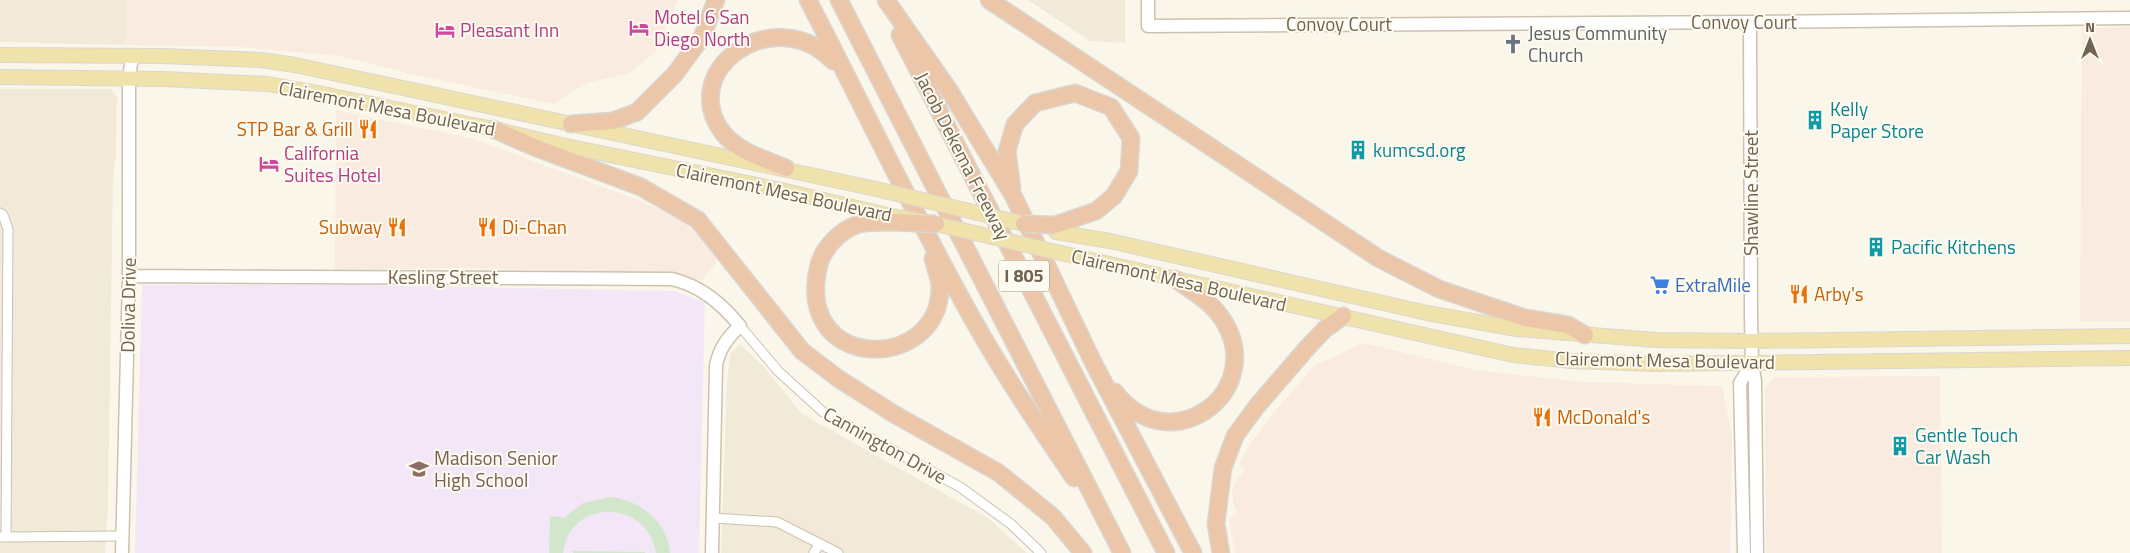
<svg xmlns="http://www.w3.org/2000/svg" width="2130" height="553" viewBox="0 0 2130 553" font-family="'Titillium Web',sans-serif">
<rect width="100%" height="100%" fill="#faf7ea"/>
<path fill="#f1ead9" d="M 0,0 L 126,0 L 125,45 L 0,42 Z
M 1028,0 L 1125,0 L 1125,43 L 1090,41 Z
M 0,89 L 111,89 L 117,97 L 116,155 L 113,178 L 108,508 L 105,553 L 0,553 Z
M 740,344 L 764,367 L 802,414 L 988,518 L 1027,553 L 721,553 L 727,381 L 730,354 Z"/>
<path fill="#f9ebe0" d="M 126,0 L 678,0 L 656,51 L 630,73 L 587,83 L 554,104 L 416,75 L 339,56 L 238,47 L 125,45 Z
M 2130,27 L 2130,321 L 2080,321 L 2082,28 Z
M 336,110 L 474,139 L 638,200 L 681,219 L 714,248 L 716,263 L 702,280 L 651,278 L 604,272 L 469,268 L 335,270 Z
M 1364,343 L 1475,370 L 1583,382 L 1722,386 L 1732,435 L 1730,553 L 1235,553 L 1229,519 L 1237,513 L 1233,502 L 1232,490 L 1238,478 L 1245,471 L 1239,464 L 1250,444 L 1271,416 L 1315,365 Z
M 1940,376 L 1942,553 L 1766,553 L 1765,388 L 1775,377 Z"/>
<path fill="#f3e7f7" d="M 142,285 L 363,285 L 673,291 L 705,302 L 699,553 L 135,553 Z"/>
<path fill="#d1e6ca" d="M 611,497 C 641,501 667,521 670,553 L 656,553 C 647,498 569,498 563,553 L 549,553 L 550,516 L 564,518 L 583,503 Z
M 573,551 L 645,552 L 645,553 L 573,553 Z"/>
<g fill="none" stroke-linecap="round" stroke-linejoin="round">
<defs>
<path id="street" d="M 0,213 L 3,215 L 8,229 L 6,537
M 740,326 L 778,371 L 823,412 L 960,487 L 1011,524 L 1041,553
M 713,518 L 777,522 L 838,553
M 0,537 L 122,536
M 814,553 L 819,544"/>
<path id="secondary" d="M 1148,0 L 1148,26 L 1750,22 L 2130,18
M 1750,22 L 1751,318 L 1752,363 L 1755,381 L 1757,553
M 129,276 L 672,279 C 701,286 721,303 740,326 C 727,338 719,349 716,366 L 712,553
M 122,553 L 129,276 L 129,78 L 132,57
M 1744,553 L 1740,383 L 1752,363"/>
<path id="primary" d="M 0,55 L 163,56 L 261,60 L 295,65 L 876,189
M 0,77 L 163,79 L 268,84 L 318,93 L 493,129 L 566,146 L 781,190 L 887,215
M 1056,232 L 1110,241 L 1427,313 L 1517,329 L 1655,340 L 1751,341 L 2130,336
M 1065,254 L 1513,355 L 1572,361 L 1654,364 L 2130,358"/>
<path id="highway" d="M 808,0 C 864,108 916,219 976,325 C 1006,378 1040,428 1074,478
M 839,0 L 1122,553
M 886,0 L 949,90 L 1013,195 L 1093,362 L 1193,553
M 989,0 L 1378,258 L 1439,289 L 1525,318 L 1568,325 L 1585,335
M 900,35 L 1166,553
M 571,124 L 613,121 L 637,112 L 675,74 L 702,37 L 716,0
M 493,129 L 534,147 L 641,187 L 698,220 L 802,351 L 839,379 L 894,414 L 999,473 L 1053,517 L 1083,553
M 786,168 C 765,159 738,152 723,133 C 675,70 775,0 833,61
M 1012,188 L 1007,151 L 1015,124 L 1035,103 L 1075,93 L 1111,107 L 1131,138 L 1129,171 L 1114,196 L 1096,211 L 1055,225
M 894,222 C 883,223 867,221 856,225 C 840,231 823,248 819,265 C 792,372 939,374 940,288 C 940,279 935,267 933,259
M 1115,392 C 1169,463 1264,394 1226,325 C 1215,304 1194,292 1175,279
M 1221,553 L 1216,524 L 1223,468 L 1235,436 L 1257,406 L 1307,348 L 1325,329 L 1343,316"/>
</defs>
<use href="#street" stroke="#cbc1b1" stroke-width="11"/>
<use href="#secondary" stroke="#cdc1af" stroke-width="15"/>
<use href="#primary" stroke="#dad6d2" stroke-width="16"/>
<use href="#highway" stroke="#dad6d2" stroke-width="19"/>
<use href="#street" stroke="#fff" stroke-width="9"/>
<use href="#secondary" stroke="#fff" stroke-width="12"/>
<use href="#primary" stroke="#f0e2ab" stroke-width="14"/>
<use href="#highway" stroke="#ecc6a9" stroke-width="16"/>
<defs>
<path id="primary-bridge" d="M 876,189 L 1033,226
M 887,215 L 936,224 L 1065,254"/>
<path id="highway-bridge" d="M 894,222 L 936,224
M 1024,224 L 1055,225"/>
</defs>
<use href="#primary-bridge" stroke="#dad6d2" stroke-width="16" stroke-linecap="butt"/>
<use href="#highway-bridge" stroke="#dad6d2" stroke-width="19" stroke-linecap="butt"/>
<use href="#primary-bridge" stroke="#f0e2ab" stroke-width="14"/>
<use href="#highway-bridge" stroke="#ecc6a9" stroke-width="16"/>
</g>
<defs>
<symbol id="hotel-bare" viewBox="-9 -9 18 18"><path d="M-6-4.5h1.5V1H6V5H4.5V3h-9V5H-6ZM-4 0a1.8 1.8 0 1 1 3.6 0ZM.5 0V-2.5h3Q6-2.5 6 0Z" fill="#d1479c" stroke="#fdfaf0" stroke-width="2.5" paint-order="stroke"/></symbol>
<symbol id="church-bare" viewBox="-9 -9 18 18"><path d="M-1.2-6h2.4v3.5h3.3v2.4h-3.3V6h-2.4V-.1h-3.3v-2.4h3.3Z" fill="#6b7280" stroke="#fdfaf0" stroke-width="2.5" paint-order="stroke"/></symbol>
<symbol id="building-bare" viewBox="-9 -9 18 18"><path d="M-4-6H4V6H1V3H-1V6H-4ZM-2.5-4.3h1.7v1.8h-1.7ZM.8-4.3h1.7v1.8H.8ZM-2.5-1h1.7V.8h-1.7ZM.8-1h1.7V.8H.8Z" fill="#0f9aa8" stroke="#fdfaf0" stroke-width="2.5" paint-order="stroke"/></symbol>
<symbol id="restaurant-bare" viewBox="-9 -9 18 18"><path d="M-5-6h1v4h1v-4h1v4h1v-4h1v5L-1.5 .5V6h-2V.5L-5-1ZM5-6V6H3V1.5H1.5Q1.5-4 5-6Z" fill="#e8710a" stroke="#fdfaf0" stroke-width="2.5" paint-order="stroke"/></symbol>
<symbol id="supermarket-bare" viewBox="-9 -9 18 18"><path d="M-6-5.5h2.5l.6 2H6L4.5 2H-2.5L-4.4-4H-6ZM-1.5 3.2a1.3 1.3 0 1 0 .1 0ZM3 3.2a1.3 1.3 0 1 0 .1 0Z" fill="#3f7fe0" stroke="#fdfaf0" stroke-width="2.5" paint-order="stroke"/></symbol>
<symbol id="school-bare" viewBox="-9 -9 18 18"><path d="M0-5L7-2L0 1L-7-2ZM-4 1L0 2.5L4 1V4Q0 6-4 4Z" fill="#8d6e63" stroke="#fdfaf0" stroke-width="2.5" paint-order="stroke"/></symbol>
</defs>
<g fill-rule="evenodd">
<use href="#hotel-bare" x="625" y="14" width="28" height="28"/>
<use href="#hotel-bare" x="431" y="16" width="28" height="28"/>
<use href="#church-bare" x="1499" y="30" width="28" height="28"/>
<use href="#building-bare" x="1801" y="106" width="28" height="28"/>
<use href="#restaurant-bare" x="354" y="115" width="28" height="28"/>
<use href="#building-bare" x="1344" y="136" width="28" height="28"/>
<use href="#hotel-bare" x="255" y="150" width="28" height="28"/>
<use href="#restaurant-bare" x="383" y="213" width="28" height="28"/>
<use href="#restaurant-bare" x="473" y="213" width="28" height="28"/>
<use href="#building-bare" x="1862" y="233" width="28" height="28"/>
<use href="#supermarket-bare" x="1646" y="271" width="28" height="28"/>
<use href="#restaurant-bare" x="1785" y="280" width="28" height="28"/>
<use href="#restaurant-bare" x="1528" y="403" width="28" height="28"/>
<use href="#building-bare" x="1886" y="432" width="28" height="28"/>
<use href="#school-bare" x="405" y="455" width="28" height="28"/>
</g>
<g text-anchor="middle" stroke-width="4" stroke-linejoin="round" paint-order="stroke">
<rect fill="#fdfaf0" stroke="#9c9080" stroke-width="1" x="999" y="260.5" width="50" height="31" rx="4"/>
<g font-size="18" font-weight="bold" fill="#726250">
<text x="1024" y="282">I 805</text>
</g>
<g font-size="19" fill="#b23c85" stroke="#fdfaf0" text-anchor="start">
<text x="654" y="24">Motel 6 San<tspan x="654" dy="22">Diego North</tspan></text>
<text x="460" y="37">Pleasant Inn</text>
<text x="284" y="160">California<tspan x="284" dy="22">Suites Hotel</tspan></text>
</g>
<g font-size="19" fill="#726250" stroke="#fdfaf0">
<text x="1744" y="29">Convoy Court</text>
<text x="1339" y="31">Convoy Court</text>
<text transform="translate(387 108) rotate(11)" y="7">Clairemont Mesa Boulevard</text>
<text transform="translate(963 156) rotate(63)" y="7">Jacob Dekema Freeway</text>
<text transform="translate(784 192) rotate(12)" y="7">Clairemont Mesa Boulevard</text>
<text transform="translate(1751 193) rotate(-90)" y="7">Shawline Street</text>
<text x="443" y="284">Kesling Street</text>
<text transform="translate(1179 280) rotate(13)" y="7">Clairemont Mesa Boulevard</text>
<text transform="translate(128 305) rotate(-89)" y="7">Doliva Drive</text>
<text transform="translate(1665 360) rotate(1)" y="7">Clairemont Mesa Boulevard</text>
<text transform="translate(885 445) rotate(29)" y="7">Cannington Drive</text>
</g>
<g font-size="19" fill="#5b616d" stroke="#fdfaf0" text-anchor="start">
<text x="1528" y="40">Jesus Community<tspan x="1528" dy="22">Church</tspan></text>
</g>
<g font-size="19" fill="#0d838f" stroke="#fdfaf0" text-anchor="start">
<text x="1830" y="116">Kelly<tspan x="1830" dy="22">Paper Store</tspan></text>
<text x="1373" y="157">kumcsd.org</text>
<text x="1891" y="254">Pacific Kitchens</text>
<text x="1915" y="442">Gentle Touch<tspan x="1915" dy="22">Car Wash</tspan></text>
</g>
<g font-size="19" fill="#c56008" stroke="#fdfaf0" text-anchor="start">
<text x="353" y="136" text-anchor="end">STP Bar &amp; Grill</text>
<text x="382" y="234" text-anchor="end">Subway</text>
<text x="502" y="234">Di-Chan</text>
<text x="1814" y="301">Arby's</text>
<text x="1557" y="424">McDonald's</text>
</g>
<g font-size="19" fill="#366cbe" stroke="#fdfaf0" text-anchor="start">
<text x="1675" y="292">ExtraMile</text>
</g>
<g font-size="19" fill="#785e54" stroke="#fdfaf0" text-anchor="start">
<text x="434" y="465">Madison Senior<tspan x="434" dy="22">High School</tspan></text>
</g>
</g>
<g transform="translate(2090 40)" stroke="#fdfaf0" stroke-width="4" paint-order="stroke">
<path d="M0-4L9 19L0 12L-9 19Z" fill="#726250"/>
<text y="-8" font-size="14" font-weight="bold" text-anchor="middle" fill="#726250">N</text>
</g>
</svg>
